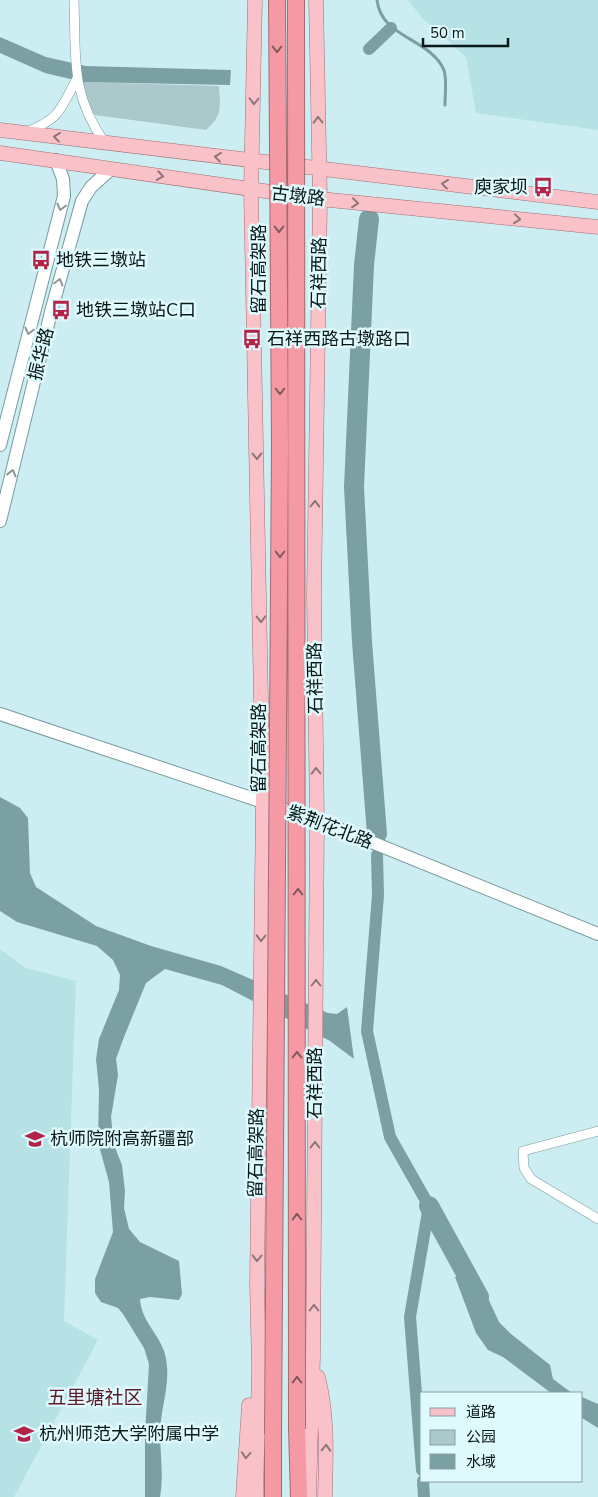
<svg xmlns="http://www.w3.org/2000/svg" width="598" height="1497" viewBox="0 0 598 1497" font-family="'Nunito Sans','Noto Sans SC',sans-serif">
<rect width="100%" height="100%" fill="#cceef2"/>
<path fill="#b6e2e6" d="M 408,0 L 598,0 L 598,130 L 476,113 L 466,57 L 422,18 Z
M 0,949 L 26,968 L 76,981 L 64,1321 L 98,1340 L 14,1497 L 0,1497 Z"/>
<path fill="#abc8cb" d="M 83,82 L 219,86 C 220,108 223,115 206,130 L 95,115 L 85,102 Z"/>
<path fill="#7aa0a4" d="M 0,37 L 46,57 L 86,66 L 231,70 L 230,85 L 83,82 L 45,73 L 0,53 Z
M 0,797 L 20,808 L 28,818 L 30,873 L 36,887 L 96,926 L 151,946 L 221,966 L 328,1013 L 337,1014 L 347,1007 L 354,1059 L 330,1041 L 222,985 L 165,969 L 146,983 L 124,1037 L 116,1059 L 118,1075 L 111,1117 L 114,1145 L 122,1165 L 125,1191 L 124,1208 L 129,1229 L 140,1242 L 179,1261 L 182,1294 L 179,1300 L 150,1297 L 140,1299 C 141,1320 158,1333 164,1351 C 173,1379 161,1404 160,1432 C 160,1454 164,1475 160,1497 L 145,1497 L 145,1434 L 149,1364 L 144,1348 L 123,1314 L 118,1308 L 101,1302 L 95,1293 L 95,1279 L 113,1232 L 109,1182 L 98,1142 L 99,1090 L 96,1059 L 99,1039 L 119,990 L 120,975 L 113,960 L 97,946 L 17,922 L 0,911 Z
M 475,1270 L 499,1322 L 511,1334 L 550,1365 L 553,1379 L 572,1393 L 551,1393 L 503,1357 L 488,1350 L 476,1333 L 455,1277 Z
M 582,1397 L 598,1404 L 598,1428 L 582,1418 Z"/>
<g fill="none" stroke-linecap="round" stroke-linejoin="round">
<path stroke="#7aa0a4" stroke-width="3" d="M 377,0 C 381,38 430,38 444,70 C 447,79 445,95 445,105"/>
<path stroke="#7aa0a4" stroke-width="12" d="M 369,49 L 391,28
M 377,855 L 378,895 L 367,1031 L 390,1137 L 429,1206 L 410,1317 L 422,1470
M 423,1481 L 424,1497"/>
<path stroke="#7aa0a4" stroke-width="20" d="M 369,219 L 364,265 L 354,487 L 362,642 L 377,834
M 429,1206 L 479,1297"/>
<defs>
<path id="street" d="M 74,0 C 76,57 70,94 105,143
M 27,132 C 60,118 60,111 76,80
M 598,1131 L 523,1151 L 524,1168 L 531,1179 L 598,1219"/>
<path id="secondary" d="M 0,445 L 64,196 L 63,179 L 56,160
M 0,521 L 52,308 L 82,201 L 91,187 L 111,169
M 0,714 L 317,820 L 598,934"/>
<path id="primary" d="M 255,0 L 251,190 L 263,802 L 257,1284 L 259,1368 L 256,1497
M 0,130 L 598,202
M 0,153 L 320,199 L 598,227
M 318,1377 C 328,1417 326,1456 325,1497
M 243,1497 L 249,1405
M 309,1497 L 313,1356 L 317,820 L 314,595 L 320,199 L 316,0"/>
<path id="highway" d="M 297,1429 L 299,1497
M 273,1434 L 273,1497"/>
</defs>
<use href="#street" stroke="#79999d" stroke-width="10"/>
<use href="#secondary" stroke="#79999d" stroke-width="14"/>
<use href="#primary" stroke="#a36c73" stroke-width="15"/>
<use href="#highway" stroke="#a36c73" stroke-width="18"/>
<use href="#street" stroke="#fff" stroke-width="9"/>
<use href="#secondary" stroke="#fff" stroke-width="12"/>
<use href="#primary" stroke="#f9c2c8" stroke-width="14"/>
<use href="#highway" stroke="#f59aa4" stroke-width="16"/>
<defs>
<path id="highway-bridge" d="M 296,0 L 297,1429
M 273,1434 L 280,446 L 277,0"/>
</defs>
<use href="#highway-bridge" stroke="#a36c73" stroke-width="18" stroke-linecap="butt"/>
<use href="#highway-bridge" stroke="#f59aa4" stroke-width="16"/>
</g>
<defs><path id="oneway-chevron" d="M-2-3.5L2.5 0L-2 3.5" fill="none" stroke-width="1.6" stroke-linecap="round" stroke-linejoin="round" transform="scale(1.25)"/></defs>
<g stroke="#80585e">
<use href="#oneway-chevron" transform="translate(277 49) rotate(90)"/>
<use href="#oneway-chevron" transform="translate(279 229) rotate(90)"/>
<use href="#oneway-chevron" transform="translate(280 391) rotate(90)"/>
<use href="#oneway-chevron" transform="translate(280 554) rotate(90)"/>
<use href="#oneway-chevron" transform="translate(298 892) rotate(-90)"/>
<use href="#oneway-chevron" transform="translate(297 1055) rotate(-90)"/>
<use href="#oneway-chevron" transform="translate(297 1217) rotate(-90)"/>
<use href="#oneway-chevron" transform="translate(297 1380) rotate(-90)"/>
</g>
<g stroke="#8d7579">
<use href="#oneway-chevron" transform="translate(254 101) rotate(91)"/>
<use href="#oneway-chevron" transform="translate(318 120) rotate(-91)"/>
<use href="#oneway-chevron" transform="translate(57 137) rotate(-173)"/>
<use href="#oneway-chevron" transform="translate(218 157) rotate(-173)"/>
<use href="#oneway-chevron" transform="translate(160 176) rotate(9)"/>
<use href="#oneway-chevron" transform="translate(445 184) rotate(-173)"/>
<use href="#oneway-chevron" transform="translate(355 203) rotate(6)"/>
<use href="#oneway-chevron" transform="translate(517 219) rotate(6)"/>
<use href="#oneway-chevron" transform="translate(257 456) rotate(89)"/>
<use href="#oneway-chevron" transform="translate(315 504) rotate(-89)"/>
<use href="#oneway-chevron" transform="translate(261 619) rotate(89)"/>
<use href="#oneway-chevron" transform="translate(316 771) rotate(-91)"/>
<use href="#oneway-chevron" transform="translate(261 938) rotate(91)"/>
<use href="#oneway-chevron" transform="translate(316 983) rotate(-90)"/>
<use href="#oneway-chevron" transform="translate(315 1145) rotate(-90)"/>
<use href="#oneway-chevron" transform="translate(257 1258) rotate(91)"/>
<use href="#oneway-chevron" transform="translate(314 1308) rotate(-90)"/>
<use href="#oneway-chevron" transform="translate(326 1448) rotate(-88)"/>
<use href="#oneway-chevron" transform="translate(246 1455) rotate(94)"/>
</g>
<g stroke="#919797">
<use href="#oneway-chevron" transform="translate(61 207) rotate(104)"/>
<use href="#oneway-chevron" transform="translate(59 282) rotate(-74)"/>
<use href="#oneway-chevron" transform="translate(29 331) rotate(104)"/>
<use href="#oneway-chevron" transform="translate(12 473) rotate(-76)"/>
</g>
<defs>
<symbol id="bus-bare" viewBox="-9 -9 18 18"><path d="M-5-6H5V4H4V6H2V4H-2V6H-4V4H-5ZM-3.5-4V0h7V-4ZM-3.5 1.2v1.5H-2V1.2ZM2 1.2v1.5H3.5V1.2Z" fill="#b42247" stroke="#defafd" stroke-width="2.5" paint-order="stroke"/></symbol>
<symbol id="school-bare" viewBox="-9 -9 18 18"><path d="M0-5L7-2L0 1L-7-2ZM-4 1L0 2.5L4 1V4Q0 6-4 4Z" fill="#b42247" stroke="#defafd" stroke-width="2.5" paint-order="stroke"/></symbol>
</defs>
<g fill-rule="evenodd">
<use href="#bus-bare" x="529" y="173" width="28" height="28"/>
<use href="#bus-bare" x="27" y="246" width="28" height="28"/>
<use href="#bus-bare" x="47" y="296" width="28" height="28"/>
<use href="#bus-bare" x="238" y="325" width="28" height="28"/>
<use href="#school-bare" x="21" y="1125" width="28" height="28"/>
<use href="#school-bare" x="10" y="1420" width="28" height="28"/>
</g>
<g text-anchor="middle" stroke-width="5" stroke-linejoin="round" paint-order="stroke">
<g font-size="18" fill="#0a1718" stroke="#defafd" text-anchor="start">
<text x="528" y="193" text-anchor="end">庾家坝</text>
<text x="56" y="266">地铁三墩站</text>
<text x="76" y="316">地铁三墩站C口</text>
<text x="267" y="345">石祥西路古墩路口</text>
<text x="50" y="1145">杭师院附高新疆部</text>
<text x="39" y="1440">杭州师范大学附属中学</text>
</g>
<g font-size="18" fill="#0a1718" stroke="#defafd">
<text transform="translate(298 196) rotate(7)" y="6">古墩路</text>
<text transform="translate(259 269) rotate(-90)" y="6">留石高架路</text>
<text transform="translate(319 273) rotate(-89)" y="6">石祥西路</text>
<text transform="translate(41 354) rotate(-76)" y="6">振华路</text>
<text transform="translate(315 678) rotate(-91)" y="6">石祥西路</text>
<text transform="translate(259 748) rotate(-90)" y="6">留石高架路</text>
<text transform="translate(330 827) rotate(21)" y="6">紫荆花北路</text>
<text transform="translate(315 1083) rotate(-90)" y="6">石祥西路</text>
<text transform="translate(256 1153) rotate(-89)" y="6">留石高架路</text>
</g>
<g font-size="19" fill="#5f1a28" stroke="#defafd">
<text x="95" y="1404">五里塘社区</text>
</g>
</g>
<rect x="420" y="1392" width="162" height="90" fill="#defafd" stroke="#899fa1"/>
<rect x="430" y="1408" width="25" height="8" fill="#f9c2c8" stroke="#899fa1"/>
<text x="466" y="1417" font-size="15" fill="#0a1718">道路</text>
<rect x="430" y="1430" width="25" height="15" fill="#abc8cb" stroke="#899fa1"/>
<text x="466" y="1442" font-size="15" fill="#0a1718">公园</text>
<rect x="430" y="1454" width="25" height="15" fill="#7aa0a4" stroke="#899fa1"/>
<text x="466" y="1467" font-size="15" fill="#0a1718">水域</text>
<path d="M423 38v8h85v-8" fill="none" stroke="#0a1718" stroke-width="2.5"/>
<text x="430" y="38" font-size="15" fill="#0a1718" stroke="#defafd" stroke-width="4" paint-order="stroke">50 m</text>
</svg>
